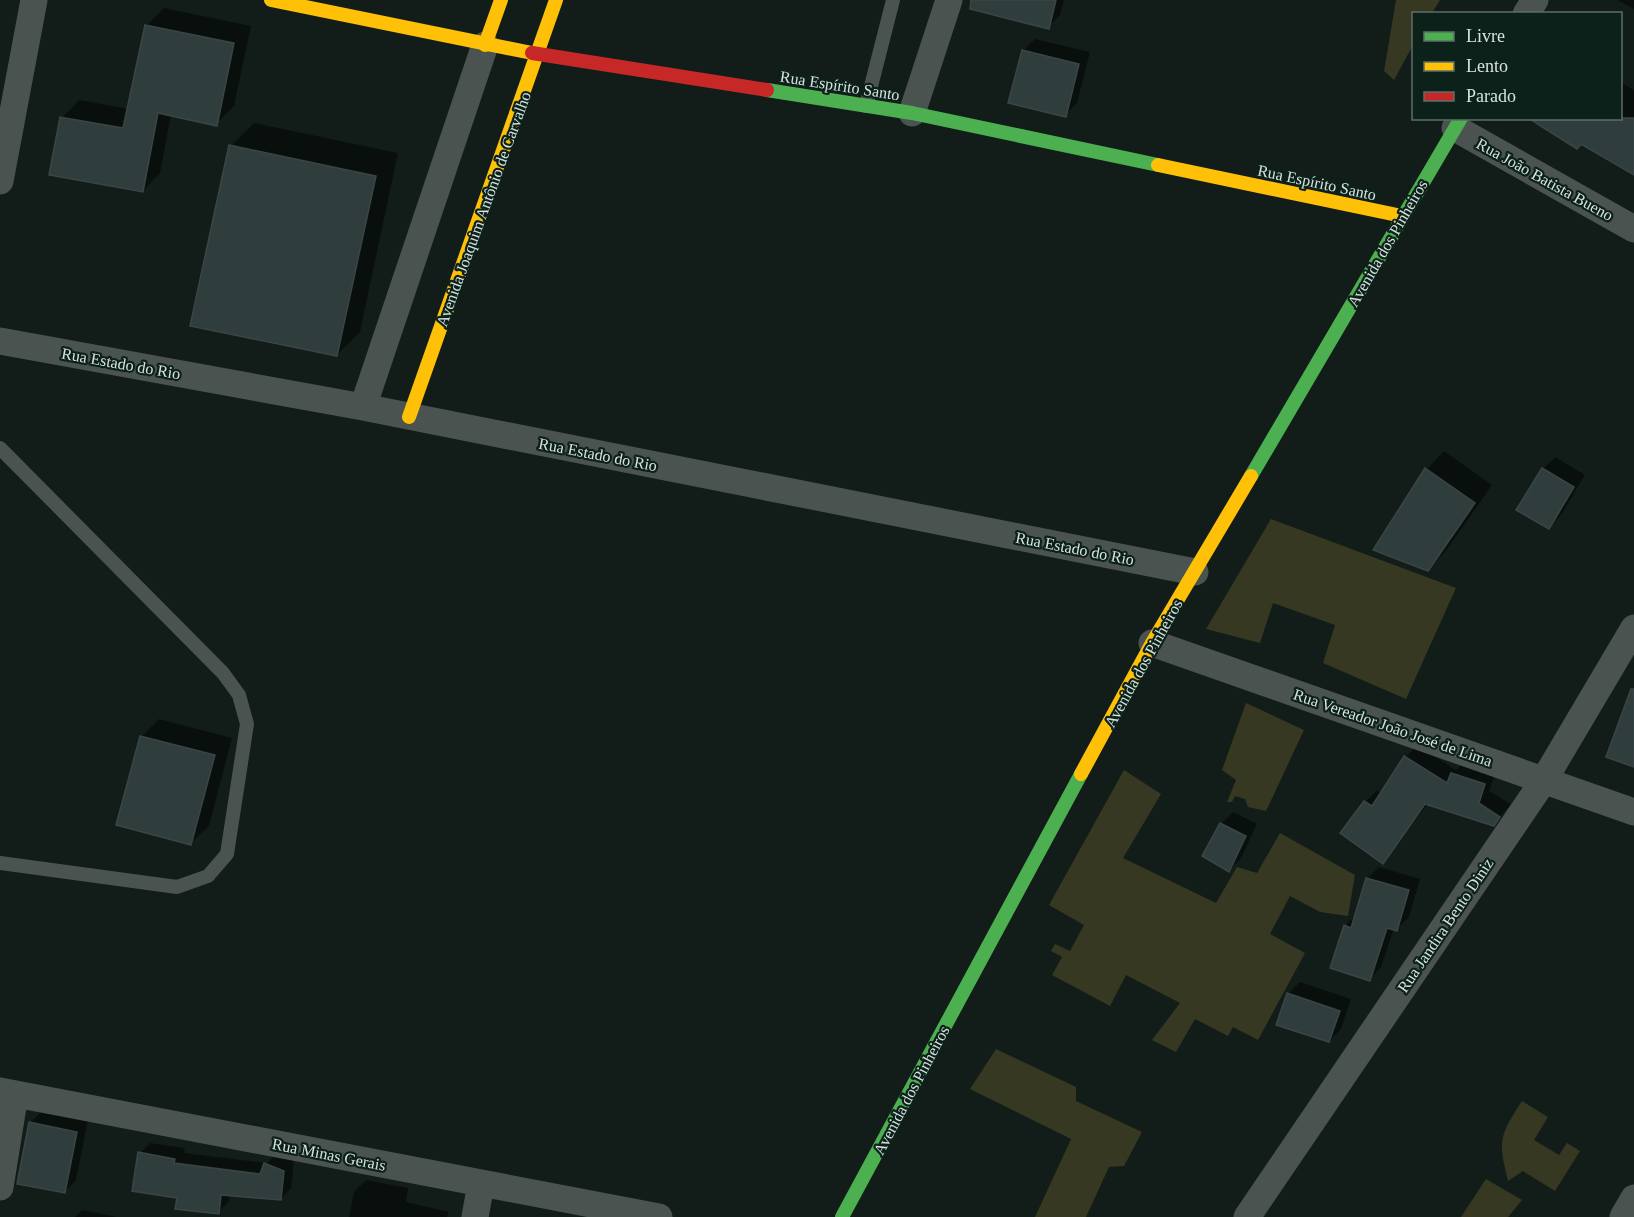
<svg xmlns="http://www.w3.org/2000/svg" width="1634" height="1217" viewBox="0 0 1634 1217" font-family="'Times New Roman',serif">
<rect width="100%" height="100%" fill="#121d19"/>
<path fill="#363822" d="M 1396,0 L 1440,0 L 1432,13 L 1414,14 L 1413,45 L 1394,80 L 1384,71 Z
M 1271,519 L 1456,588 L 1406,699 L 1323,663 L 1335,625 L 1273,603 L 1260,643 L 1206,629 Z
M 1246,703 L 1304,730 L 1266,811 L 1248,807 L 1245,799 L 1235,796 L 1232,802 L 1227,802 L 1236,780 L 1222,770 Z
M 1124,770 L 1161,794 L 1123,858 L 1216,903 L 1237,867 L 1257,873 L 1280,833 L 1355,875 L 1348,916 L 1320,912 L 1290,896 L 1270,934 L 1305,953 L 1258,1040 L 1233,1027 L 1228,1036 L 1195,1019 L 1176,1052 L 1152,1040 L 1180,1003 L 1126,975 L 1110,1006 L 1052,975 L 1062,957 L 1051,951 L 1055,944 L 1070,951 L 1084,925 L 1049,905 Z
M 996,1049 L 1076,1087 L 1076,1101 L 1142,1132 L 1124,1166 L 1109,1167 L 1086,1217 L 1035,1217 L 1071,1139 L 970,1089 Z
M 1522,1101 L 1548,1117 L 1534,1140 L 1559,1155 L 1567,1143 L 1580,1151 L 1555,1191 L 1523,1171 L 1508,1181 C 1498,1140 1499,1137 1522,1101 Z
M 1486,1179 L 1522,1200 L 1508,1217 L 1461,1217 Z"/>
<path fill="#0007" d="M 989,0 L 1064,0 L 1060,15 L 1048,27 Z
M 1617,0 L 1634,0 L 1634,9 Z
M 164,8 L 251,26 L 234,106 L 216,124 L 171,115 L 160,173 L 143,191 L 62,118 L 79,100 L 129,109 L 147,25 Z
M 1035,39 L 1090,52 L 1077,103 L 1065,115 L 1023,51 Z
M 1620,82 L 1634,90 L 1634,173 L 1582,143 L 1550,130 L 1620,118 Z
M 254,123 L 398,153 L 360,332 L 337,355 L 231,146 Z
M 1444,451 L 1492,485 L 1445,552 L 1427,570 L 1375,549 L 1427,469 Z
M 1555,457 L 1585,475 L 1561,515 L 1549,527 L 1543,469 Z
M 159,719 L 232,738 L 209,826 L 191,843 L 141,737 Z
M 1417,745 L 1456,770 L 1464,762 L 1496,772 L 1489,791 L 1511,804 L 1494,824 L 1428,804 L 1382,862 L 1365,802 L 1377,790 L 1382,794 L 1406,757 Z
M 1233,812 L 1257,824 L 1241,858 L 1229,870 L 1221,824 Z
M 1379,867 L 1420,879 L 1409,917 L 1397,929 L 1394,928 L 1381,967 L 1370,979 L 1345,926 L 1356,915 L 1367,879 Z
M 1300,982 L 1351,999 L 1341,1029 L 1329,1041 L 1288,994 Z
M 42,1111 L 88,1120 L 76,1180 L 64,1192 L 30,1123 Z
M 150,1143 L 185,1148 L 184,1153 L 267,1163 L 276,1154 L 294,1160 L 291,1188 L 281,1199 L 230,1194 L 229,1201 L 218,1212 L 178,1196 L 140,1153 Z
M 366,1180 L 408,1188 L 406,1202 L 449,1212 L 447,1217 L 349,1217 L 354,1192 Z
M 82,1210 L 117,1217 L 75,1217 Z"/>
<path fill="#2f3e3c" stroke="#3c4545" stroke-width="1.5" d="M 971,0 L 1056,0 L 1049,29 L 970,9 Z
M 145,25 L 234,43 L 217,126 L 158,113 L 143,192 L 49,175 L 60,117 L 123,128 Z
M 1022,50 L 1079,64 L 1066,117 L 1008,103 Z
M 1528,118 L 1634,118 L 1634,175 L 1581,144 L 1577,149 Z
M 229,145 L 376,176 L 337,356 L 190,326 Z
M 1425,468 L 1475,503 L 1428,571 L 1373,550 Z
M 1542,468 L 1574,487 L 1549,529 L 1516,510 Z
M 1631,689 L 1634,689 L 1634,767 L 1606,757 Z
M 140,736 L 215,755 L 191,845 L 116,825 Z
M 1404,756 L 1447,783 L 1451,773 L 1485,784 L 1479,803 L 1500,817 L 1494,826 L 1425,804 L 1383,864 L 1340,833 L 1364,801 L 1372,806 Z
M 1220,823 L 1246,836 L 1229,872 L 1202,856 Z
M 1366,878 L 1409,890 L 1397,931 L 1387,928 L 1370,981 L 1330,968 L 1344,925 L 1351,928 Z
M 1287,993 L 1340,1011 L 1329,1042 L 1276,1025 Z
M 29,1122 L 77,1132 L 65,1193 L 17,1184 Z
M 138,1152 L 175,1159 L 174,1163 L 260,1174 L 264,1163 L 284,1171 L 281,1200 L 221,1195 L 219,1214 L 175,1209 L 177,1198 L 132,1191 Z"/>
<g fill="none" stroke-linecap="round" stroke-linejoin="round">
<path stroke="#4b5350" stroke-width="14" d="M 866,106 L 893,0
M 0,448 L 223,673 L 239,695 L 247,724 L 227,854 L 208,876 L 177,887 L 0,863"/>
<path stroke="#4b5350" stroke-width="27" d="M 1526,14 L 1535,0
M 912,113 L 949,0
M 1455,128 L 1634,229
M 0,181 L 34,0
M 0,341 L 363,407 L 1195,572
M 363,407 L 485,45
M 1152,643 L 1634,812
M 0,1091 L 659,1217
M 0,1187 L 15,1094
M 475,1217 L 481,1184
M 1247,1217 L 1544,780 L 1634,628
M 1623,1217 L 1634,1198"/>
<path stroke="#4caf50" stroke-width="14" d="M 767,90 L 912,113 L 1158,165
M 1251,476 L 1461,118
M 842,1217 L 1081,774"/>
<path stroke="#ffc107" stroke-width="14" d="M 271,0 L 532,53
M 485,45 L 501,0
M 1158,165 L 1402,216
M 409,417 L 556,0
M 1081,774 L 1152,643 L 1251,476"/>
<path stroke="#c62828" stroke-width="14" d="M 532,53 L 767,90"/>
</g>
<g text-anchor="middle" stroke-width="4.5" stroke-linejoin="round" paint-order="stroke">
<g font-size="16" fill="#d6e2de" stroke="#0d211b">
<text transform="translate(840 85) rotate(9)" y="6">Rua Espírito Santo</text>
<text transform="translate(1545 179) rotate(29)" y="6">Rua João Batista Bueno</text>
<text transform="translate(1317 182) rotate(12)" y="6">Rua Espírito Santo</text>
<text transform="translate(483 209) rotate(-70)" y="6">Avenida Joaquim Antônio de Carvalho</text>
<text transform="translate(1387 243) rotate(-60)" y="6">Avenida dos Pinheiros</text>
<text transform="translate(121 363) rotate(10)" y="6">Rua Estado do Rio</text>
<text transform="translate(598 454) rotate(11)" y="6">Rua Estado do Rio</text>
<text transform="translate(1075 548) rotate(11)" y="6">Rua Estado do Rio</text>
<text transform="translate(1143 663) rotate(-61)" y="6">Avenida dos Pinheiros</text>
<text transform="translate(1393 727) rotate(19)" y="6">Rua Vereador João José de Lima</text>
<text transform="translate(1445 925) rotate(-56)" y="6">Rua Jandira Bento Diniz</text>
<text transform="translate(911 1090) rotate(-62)" y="6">Avenida dos Pinheiros</text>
<text transform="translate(329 1154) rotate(11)" y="6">Rua Minas Gerais</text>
</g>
</g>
<rect x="1412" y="12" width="210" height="108" fill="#0d211b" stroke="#5d6e69" stroke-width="1.5"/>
<rect x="1424" y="32" width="30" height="9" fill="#4caf50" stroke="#5d6e69" stroke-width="1.5"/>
<text x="1466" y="42" font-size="18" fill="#d6e2de">Livre</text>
<rect x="1424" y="62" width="30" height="9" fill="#ffc107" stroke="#5d6e69" stroke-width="1.5"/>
<text x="1466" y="72" font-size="18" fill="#d6e2de">Lento</text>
<rect x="1424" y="92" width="30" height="9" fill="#c62828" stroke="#5d6e69" stroke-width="1.5"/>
<text x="1466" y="102" font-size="18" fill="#d6e2de">Parado</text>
</svg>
